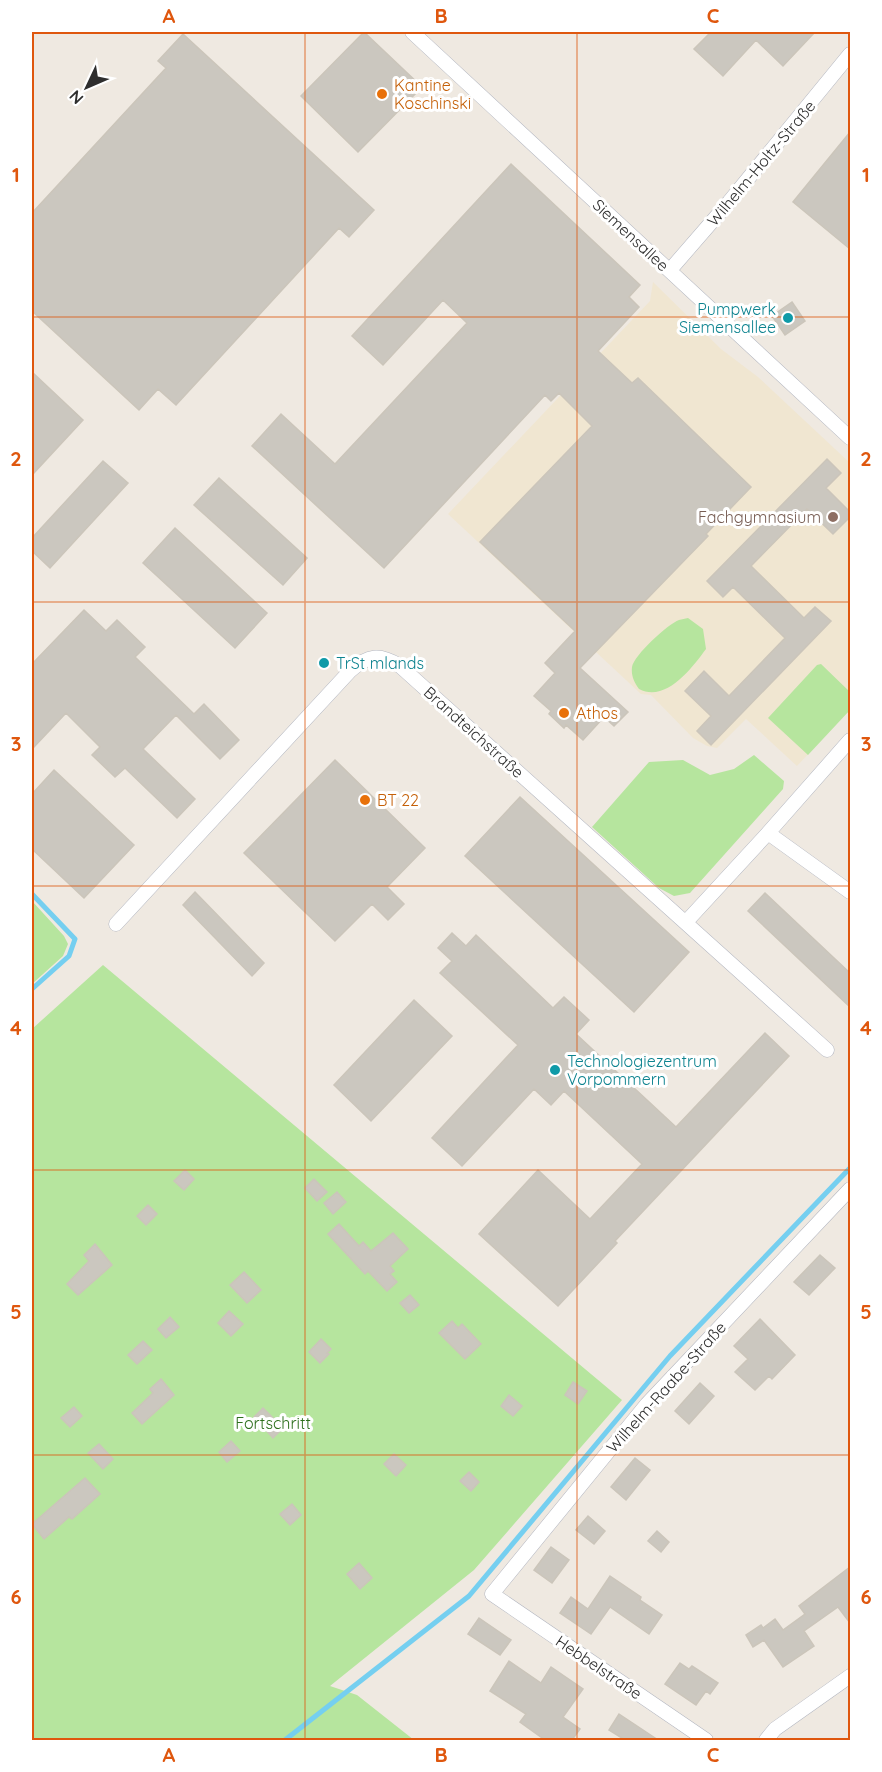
<svg xmlns="http://www.w3.org/2000/svg" width="882" height="1772" viewBox="0 0 882 1772" font-family="Quicksand,sans-serif">
<rect width="100%" height="100%" fill="#efe9e1"/>
<path fill="#f0e6d1" d="M 653,282 L 721,349 L 758,377 L 850,463 L 850,710 L 797,766 L 746,719 L 717,748 L 707,746 L 693,738 L 651,695 L 641,694 L 448,514 L 650,301 Z"/>
<path fill="#b6e59e" d="M 688,618 L 703,629 L 706,649 C 692,668 666,703 639,689 C 634,682 631,676 632,667 C 634,655 668,624 679,620 C 682,619 685,619 688,618 Z
M 821,664 L 850,692 L 850,710 L 808,755 L 768,718 L 817,665 Z
M 754,755 L 784,781 L 783,789 L 690,893 L 674,896 L 659,888 L 592,827 L 649,762 L 683,760 L 710,775 L 734,769 Z
M 32,901 L 64,936 L 68,944 L 63,956 L 32,984 Z
M 103,965 L 622,1400 L 474,1570 L 330,1686 L 357,1695 L 414,1740 L 32,1740 L 32,1029 Z"/>
<g fill="none" stroke-linecap="round" stroke-linejoin="round">
<path stroke="#75cff0" stroke-width="5" d="M 32,894 L 75,939 L 69,956 L 32,989
M 285,1740 L 469,1596 L 670,1356 L 850,1168"/>
</g>
<path fill="#cbc7bf" stroke="#cbc5ba" stroke-width="1.5" d="M 364,32 L 422,87 L 358,152 L 301,96 Z
M 711,32 L 815,32 L 783,66 L 756,40 L 723,76 L 694,49 Z
M 183,34 L 374,210 L 349,237 L 339,228 L 176,405 L 158,389 L 139,410 L 32,311 L 32,213 L 166,68 L 158,61 Z
M 850,132 L 850,249 L 793,202 Z
M 511,164 L 640,285 L 629,297 L 639,307 L 598,351 L 632,383 L 638,378 L 751,487 L 706,534 L 708,536 L 580,668 L 628,712 L 614,726 L 604,717 L 583,740 L 566,725 L 564,728 L 549,714 L 551,711 L 534,696 L 555,673 L 545,663 L 575,631 L 480,542 L 592,426 L 559,393 L 551,401 L 545,395 L 384,568 L 252,446 L 281,414 L 335,464 L 467,323 L 443,300 L 383,365 L 352,336 Z
M 792,302 L 805,321 L 785,335 L 772,316 Z
M 32,372 L 83,420 L 32,475 Z
M 827,459 L 841,473 L 826,488 L 850,512 L 850,517 L 833,534 L 807,509 L 751,566 L 804,618 L 815,607 L 831,621 L 711,745 L 697,731 L 711,716 L 685,691 L 704,671 L 729,696 L 785,638 L 733,587 L 723,597 L 707,581 Z
M 103,461 L 128,483 L 50,568 L 32,551 L 32,538 Z
M 219,478 L 307,558 L 283,585 L 194,505 Z
M 175,528 L 267,613 L 235,648 L 143,563 Z
M 84,610 L 106,631 L 117,620 L 145,647 L 135,657 L 194,714 L 204,704 L 239,740 L 220,759 L 176,715 L 143,749 L 195,799 L 177,818 L 125,768 L 115,777 L 92,755 L 100,747 L 66,713 L 32,749 L 32,664 Z
M 335,760 L 425,848 L 387,887 L 404,904 L 388,920 L 372,904 L 335,941 L 244,853 Z
M 54,770 L 134,845 L 84,898 L 32,849 L 32,794 Z
M 520,797 L 689,952 L 634,1012 L 465,856 Z
M 195,892 L 264,963 L 252,976 L 183,905 Z
M 765,893 L 850,973 L 850,1007 L 748,911 Z
M 452,933 L 466,946 L 476,935 L 553,1008 L 564,997 L 589,1020 L 576,1034 L 676,1127 L 765,1033 L 789,1056 L 615,1241 L 617,1243 L 558,1306 L 479,1234 L 538,1170 L 590,1219 L 642,1164 L 564,1091 L 551,1105 L 534,1089 L 462,1166 L 432,1138 L 518,1045 L 440,973 L 452,961 L 438,948 Z
M 414,1000 L 452,1036 L 371,1121 L 334,1085 Z
M 185,1170 L 194,1179 L 184,1190 L 174,1181 Z
M 314,1179 L 327,1192 L 317,1201 L 305,1188 Z
M 337,1192 L 346,1202 L 333,1214 L 324,1203 Z
M 148,1205 L 157,1214 L 146,1225 L 137,1216 Z
M 339,1224 L 359,1246 L 363,1242 L 371,1251 L 393,1233 L 408,1249 L 390,1266 L 394,1271 L 390,1274 L 397,1282 L 387,1291 L 368,1271 L 365,1274 L 328,1234 Z
M 95,1244 L 112,1265 L 78,1295 L 67,1284 L 89,1261 L 84,1255 Z
M 820,1255 L 835,1268 L 809,1295 L 794,1282 Z
M 244,1272 L 261,1290 L 247,1303 L 230,1285 Z
M 410,1295 L 419,1305 L 409,1313 L 400,1303 Z
M 229,1311 L 243,1324 L 231,1336 L 218,1323 Z
M 170,1317 L 179,1327 L 166,1338 L 158,1329 Z
M 760,1319 L 795,1355 L 772,1379 L 769,1376 L 755,1390 L 735,1372 L 748,1359 L 734,1346 Z
M 452,1321 L 458,1328 L 462,1324 L 481,1344 L 465,1359 L 439,1333 Z
M 321,1339 L 331,1349 L 327,1353 L 329,1354 L 320,1363 L 309,1352 Z
M 143,1341 L 152,1350 L 137,1364 L 128,1355 Z
M 161,1379 L 174,1395 L 142,1424 L 132,1413 L 153,1393 L 150,1389 Z
M 573,1382 L 587,1391 L 578,1404 L 565,1395 Z
M 700,1383 L 714,1396 L 689,1424 L 675,1411 Z
M 509,1395 L 522,1406 L 513,1416 L 501,1406 Z
M 74,1407 L 82,1416 L 70,1427 L 61,1418 Z
M 263,1408 L 283,1428 L 273,1438 L 254,1417 Z
M 231,1441 L 240,1451 L 227,1462 L 219,1452 Z
M 99,1444 L 113,1459 L 103,1469 L 88,1453 Z
M 394,1454 L 406,1465 L 396,1476 L 384,1464 Z
M 635,1458 L 650,1470 L 626,1500 L 611,1487 Z
M 469,1472 L 479,1482 L 471,1491 L 460,1481 Z
M 85,1478 L 100,1494 L 72,1519 L 69,1517 L 44,1539 L 32,1524 Z
M 292,1504 L 301,1515 L 290,1525 L 280,1514 Z
M 588,1516 L 605,1531 L 594,1544 L 576,1530 Z
M 657,1531 L 669,1542 L 661,1552 L 648,1541 Z
M 551,1547 L 569,1560 L 552,1583 L 534,1570 Z
M 359,1563 L 372,1578 L 360,1589 L 347,1574 Z
M 850,1567 L 850,1623 L 838,1607 L 804,1631 L 814,1646 L 783,1667 L 764,1640 L 753,1647 L 746,1635 L 761,1625 L 763,1628 L 775,1619 L 783,1630 L 805,1614 L 799,1606 Z
M 610,1576 L 641,1597 L 640,1600 L 662,1615 L 649,1634 L 610,1607 L 591,1634 L 560,1613 L 571,1597 L 588,1609 Z
M 479,1618 L 511,1640 L 500,1655 L 468,1634 Z
M 509,1661 L 541,1683 L 551,1667 L 583,1689 L 563,1717 L 580,1729 L 572,1740 L 545,1740 L 520,1722 L 526,1714 L 490,1691 Z
M 680,1663 L 689,1669 L 692,1666 L 718,1683 L 710,1694 L 706,1691 L 696,1705 L 665,1684 Z
M 619,1714 L 658,1740 L 625,1740 L 609,1730 Z"/>
<g fill="none" stroke-linecap="round" stroke-linejoin="round">
<defs>
<path id="street" d="M 412,32 L 850,438
M 670,270 L 729,202 L 850,54
M 850,740 L 768,833 L 850,892
M 686,922 L 768,833
M 116,924 L 350,671 C 368,655 379,653 400,666 L 827,1050
M 706,1740 L 492,1594 L 647,1404 L 850,1189
M 766,1740 L 775,1729 L 850,1676"/>
</defs>
<use href="#street" stroke="#b4b7c1" stroke-width="15"/>
<use href="#street" stroke="#fff" stroke-width="14"/>
</g>
<path fill="none" stroke="#df570e" stroke-width="1.5" stroke-opacity="0.55" d="M 305,32 L 305,1740M 577,32 L 577,1740M 32,317 L 850,317M 32,602 L 850,602M 32,886 L 850,886M 32,1170 L 850,1170M 32,1455 L 850,1455"/>
<g fill="#e8710a" stroke="#fff" stroke-width="2">
<circle cx="382" cy="94" r="6"/>
<circle cx="564" cy="713" r="6"/>
<circle cx="365" cy="800" r="6"/>
</g>
<g fill="#0f9aa8" stroke="#fff" stroke-width="2">
<circle cx="788" cy="318" r="6"/>
<circle cx="324" cy="663" r="6"/>
<circle cx="555" cy="1070" r="6"/>
</g>
<circle fill="#8d6e63" stroke="#fff" stroke-width="2" cx="833" cy="517" r="6"/>
<g text-anchor="middle" stroke-width="6" stroke-linejoin="round" paint-order="stroke">
<g font-size="16" fill="#c56008" stroke="#fff" text-anchor="start">
<text x="394" y="91">Kantine<tspan x="394" dy="18">Koschinski</tspan></text>
<text x="576" y="719">Athos</text>
<text x="377" y="806">BT 22</text>
</g>
<g font-size="16" fill="#2e2e2e" stroke="#fff">
<text transform="translate(761 163) rotate(-50)" y="6">Wilhelm-Holtz-Straße</text>
<text transform="translate(631 235) rotate(43)" y="6">Siemensallee</text>
<text transform="translate(474 732) rotate(42)" y="6">Brandteichstraße</text>
<text transform="translate(666 1387) rotate(-48)" y="6">Wilhelm-Raabe-Straße</text>
<text transform="translate(599 1667) rotate(34)" y="6">Hebbelstraße</text>
</g>
<g font-size="16" fill="#0d838f" stroke="#fff" text-anchor="start">
<text x="776" y="315" text-anchor="end">Pumpwerk<tspan x="776" dy="18">Siemensallee</tspan></text>
<text x="336" y="669">TrSt mlands</text>
<text x="567" y="1067">Technologiezentrum<tspan x="567" dy="18">Vorpommern</tspan></text>
</g>
<g font-size="16" fill="#785e54" stroke="#fff" text-anchor="end">
<text x="821" y="523">Fachgymnasium</text>
</g>
<g font-size="16" fill="#2c6e1b" stroke="#fff">
<text x="273" y="1429">Fortschritt</text>
</g>
</g>
<rect width="882" height="1772" fill="none" stroke="#ffffff" stroke-width="66"/>
<g transform="translate(87 87) rotate(226)" stroke="#ffffff" stroke-width="4.5" paint-order="stroke">
<path d="M0-4.5L10 22L0 15L-10 22Z" fill="#2e2e2e"/>
<text y="-9" font-size="16" font-weight="bold" text-anchor="middle" fill="#2e2e2e">N</text>
</g>
<rect x="33" y="33" width="816" height="1706" fill="none" stroke="#df570e" stroke-width="2"/>
<g font-size="20" text-anchor="middle" font-weight="bold" fill="#df570e">
<text x="169" y="23">A</text>
<text x="441" y="23">B</text>
<text x="713" y="23">C</text>
<text x="16" y="182">1</text>
<text x="866" y="182">1</text>
<text x="16" y="466">2</text>
<text x="866" y="466">2</text>
<text x="16" y="751">3</text>
<text x="866" y="751">3</text>
<text x="16" y="1035">4</text>
<text x="866" y="1035">4</text>
<text x="16" y="1319">5</text>
<text x="866" y="1319">5</text>
<text x="16" y="1604">6</text>
<text x="866" y="1604">6</text>
<text x="169" y="1762">A</text>
<text x="441" y="1762">B</text>
<text x="713" y="1762">C</text>
</g>
</svg>
